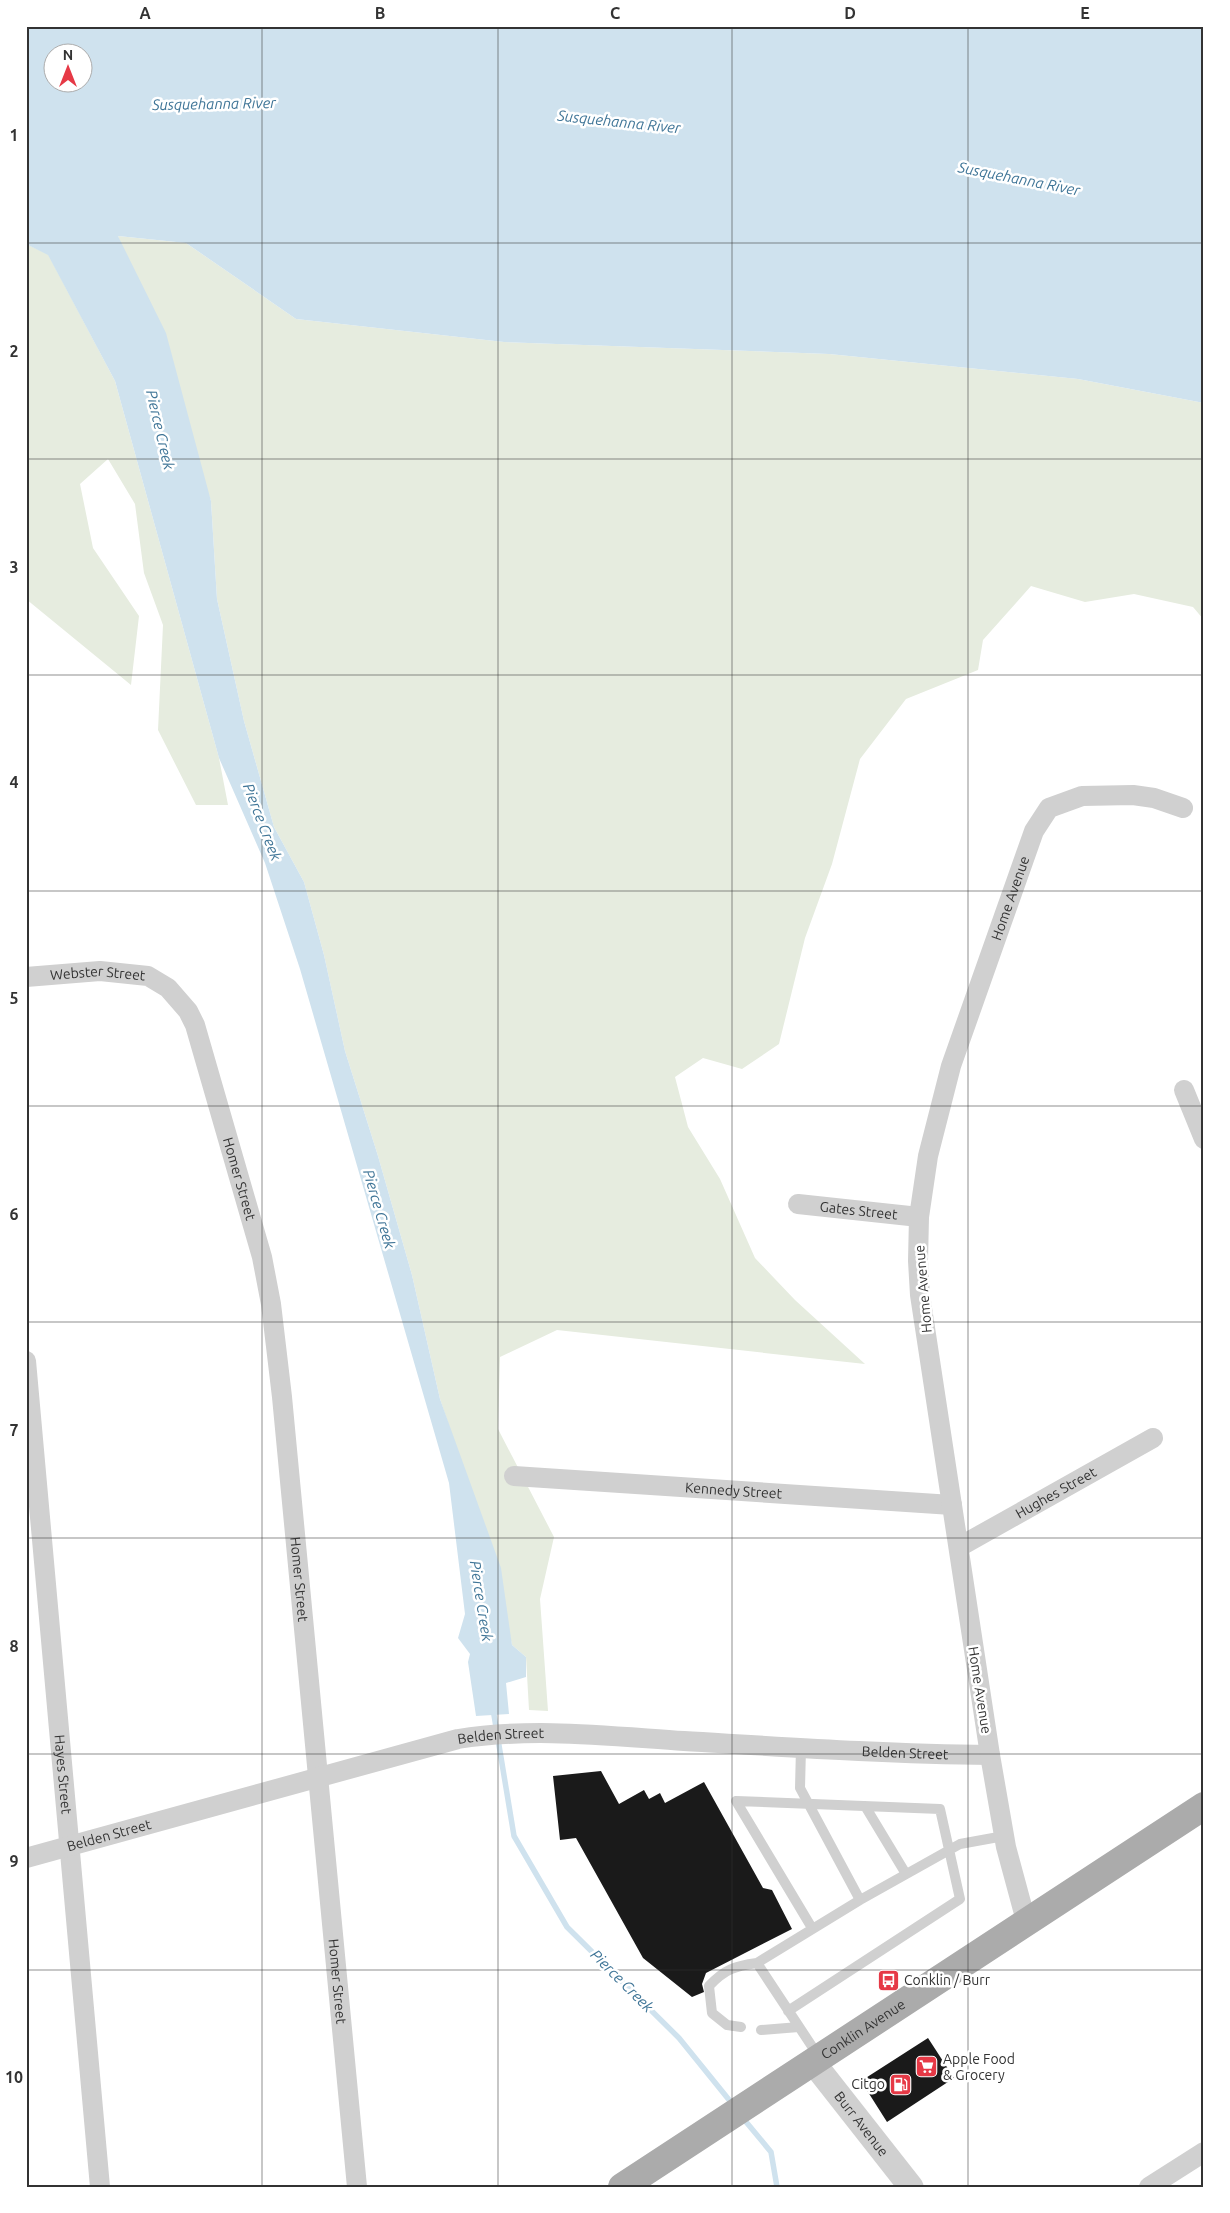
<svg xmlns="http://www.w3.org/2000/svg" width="1230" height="2213" viewBox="0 0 1230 2213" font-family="Ubuntu,sans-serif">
<rect width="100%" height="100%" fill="#fff"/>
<path fill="#e6ecdf" d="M 118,236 L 186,243 L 296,319 L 504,342 L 829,354 L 1078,379 L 1204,403 L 1204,620 L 1193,607 L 1134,594 L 1085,602 L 1031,586 L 983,640 L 978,670 L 906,699 L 860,759 L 832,864 L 805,938 L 779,1044 L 742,1069 L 703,1058 L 675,1077 L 688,1127 L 720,1179 L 755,1258 L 795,1300 L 865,1364 L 557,1330 L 500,1357 L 498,1429 L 554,1537 L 540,1599 L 548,1711 L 529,1710 L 526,1657 L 512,1645 L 506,1617 L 464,1470 L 440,1399 L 412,1275 L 378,1156 L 345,1051 L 324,955 L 304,882 L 274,827 L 244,721 L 217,599 L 211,501 Z
M 26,244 L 48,254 L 115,381 L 219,758 L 228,805 L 196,805 L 158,730 L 163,625 L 144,573 L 135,504 L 108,459 L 80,484 L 93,548 L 139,616 L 131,685 L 26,599 Z"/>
<path fill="#cfe2ee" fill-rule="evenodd" d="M 26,26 L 1204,26 L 1204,403 L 1078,379 L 829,354 L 504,342 L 296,319 L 186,243 L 118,236 L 166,333 L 211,501 L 217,599 L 244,721 L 274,827 L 304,882 L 324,955 L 345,1051 L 378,1156 L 412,1275 L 440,1399 L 501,1568 L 512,1645 L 526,1657 L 526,1677 L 506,1683 L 509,1714 L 476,1716 L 468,1662 L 470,1654 L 458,1638 L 465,1614 L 449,1483 L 300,969 L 265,863 L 219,758 L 115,381 L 48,255 L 26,244 ZM 52,52 L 82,52 L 82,82 L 52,82 Z"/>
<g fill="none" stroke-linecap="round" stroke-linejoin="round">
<path stroke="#cfe2ee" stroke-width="5.5" d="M 493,1709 L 514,1836 L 567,1927 L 679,2038 L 734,2106
M 742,2117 L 771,2152 L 777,2187"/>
</g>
<path fill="#1a1a1a" d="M 601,1771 L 619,1804 L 644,1790 L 649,1799 L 660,1793 L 665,1803 L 704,1782 L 763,1888 L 772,1890 L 792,1929 L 706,1973 L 702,1984 L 704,1992 L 692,1997 L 643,1958 L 576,1838 L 560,1840 L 553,1776 Z
M 928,2038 L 954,2078 L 887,2122 L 861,2081 Z"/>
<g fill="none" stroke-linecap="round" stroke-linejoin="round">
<path stroke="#d0d0d0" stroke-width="10" d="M 801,1748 L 800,1788 L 860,1900 L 960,1844 L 1004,1836
M 736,1801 L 940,1809 L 960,1899 L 788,2011
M 736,1801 L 812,1928
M 865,1806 L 906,1874
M 741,2027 L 727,2025 L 712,2013 L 709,1986 C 725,1969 735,1966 757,1963
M 761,2030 L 799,2027
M 819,2057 L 757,1963 L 860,1900"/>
<g stroke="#d0d0d0" stroke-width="20">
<path id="s1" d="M 26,977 L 100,971 L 148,976 L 168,988 L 188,1011 L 195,1025 L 262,1257 L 271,1304 L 282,1397 L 357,2187"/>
<path d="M 1184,1090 L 1204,1139"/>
<path id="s2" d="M 798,1204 L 919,1217"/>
<path id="s3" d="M 26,1361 L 100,2187"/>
<path id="s4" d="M 514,1476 L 952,1505"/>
<path id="s5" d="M 959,1547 L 1153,1438"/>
<path id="s6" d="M 26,1858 L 458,1739 C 533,1727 608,1736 684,1741 C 786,1747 888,1754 990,1755"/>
<path id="s7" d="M 1026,1921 L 1006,1847 L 990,1755 L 920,1295 L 918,1261 L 919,1217 L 928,1156 L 951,1066 L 1034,831 L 1049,808 L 1082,796 L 1133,795 L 1154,798 L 1183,808"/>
<path d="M 1149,2187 L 1204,2152"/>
</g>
<path stroke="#d0d0d0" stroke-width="25" id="s8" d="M 812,2061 L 911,2187"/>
<path stroke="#ababab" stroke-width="28" id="s9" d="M 622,2187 L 1204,1806"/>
</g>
<path fill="none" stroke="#333" stroke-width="1" stroke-opacity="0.55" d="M 262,26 L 262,2187M 498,26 L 498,2187M 732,26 L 732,2187M 968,26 L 968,2187M 26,243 L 1204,243M 26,459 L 1204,459M 26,675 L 1204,675M 26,891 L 1204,891M 26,1106 L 1204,1106M 26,1322 L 1204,1322M 26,1538 L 1204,1538M 26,1754 L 1204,1754M 26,1970 L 1204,1970"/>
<defs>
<symbol id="bus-square" viewBox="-11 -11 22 22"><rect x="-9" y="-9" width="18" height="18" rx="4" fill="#e63946" stroke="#fff"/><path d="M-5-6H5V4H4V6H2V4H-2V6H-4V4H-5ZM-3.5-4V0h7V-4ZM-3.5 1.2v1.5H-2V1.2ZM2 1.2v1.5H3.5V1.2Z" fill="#fff"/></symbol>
<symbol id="supermarket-square" viewBox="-11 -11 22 22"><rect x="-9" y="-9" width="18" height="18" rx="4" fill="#e63946" stroke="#fff"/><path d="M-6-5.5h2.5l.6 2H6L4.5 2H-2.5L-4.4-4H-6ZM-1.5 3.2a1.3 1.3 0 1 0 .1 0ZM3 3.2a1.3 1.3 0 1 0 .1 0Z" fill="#fff"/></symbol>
<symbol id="fuel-square" viewBox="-11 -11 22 22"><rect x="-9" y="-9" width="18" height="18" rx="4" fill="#e63946" stroke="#fff"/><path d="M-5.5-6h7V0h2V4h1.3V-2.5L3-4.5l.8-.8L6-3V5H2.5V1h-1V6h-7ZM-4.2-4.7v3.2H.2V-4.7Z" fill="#fff"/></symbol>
</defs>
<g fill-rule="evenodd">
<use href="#bus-square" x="876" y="1968" width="25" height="25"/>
<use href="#supermarket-square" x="914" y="2054" width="25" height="25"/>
<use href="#fuel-square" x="888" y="2072" width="25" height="25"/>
</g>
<g text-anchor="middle" stroke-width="5" stroke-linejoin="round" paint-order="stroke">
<g font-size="14" fill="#333" stroke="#fff">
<text dy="5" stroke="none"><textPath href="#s7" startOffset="1046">Home Avenue</textPath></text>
<text dy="5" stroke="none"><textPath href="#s1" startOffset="72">Webster Street</textPath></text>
<text dy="5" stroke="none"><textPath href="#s1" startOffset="352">Homer Street</textPath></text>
<text dy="5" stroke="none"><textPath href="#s2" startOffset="61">Gates Street</textPath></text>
<text transform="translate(923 1289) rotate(-95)" y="5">Home Avenue</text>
<text dy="5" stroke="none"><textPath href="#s4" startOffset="220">Kennedy Street</textPath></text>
<text dy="5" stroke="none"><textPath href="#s5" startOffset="111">Hughes Street</textPath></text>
<text dy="5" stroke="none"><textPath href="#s1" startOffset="758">Homer Street</textPath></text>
<text transform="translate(980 1690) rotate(81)" y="5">Home Avenue</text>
<text dy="5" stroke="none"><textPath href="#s6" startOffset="491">Belden Street</textPath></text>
<text dy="5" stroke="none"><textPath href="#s6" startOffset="896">Belden Street</textPath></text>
<text dy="5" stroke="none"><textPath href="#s3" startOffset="415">Hayes Street</textPath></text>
<text dy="5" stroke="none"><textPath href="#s6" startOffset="86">Belden Street</textPath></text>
<text dy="5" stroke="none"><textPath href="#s1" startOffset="1162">Homer Street</textPath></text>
<text dy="5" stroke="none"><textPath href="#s9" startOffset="288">Conklin Avenue</textPath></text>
<text dy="5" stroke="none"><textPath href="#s8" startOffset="80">Burr Avenue</textPath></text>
</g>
<g font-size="14" fill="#333" stroke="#fff" text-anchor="start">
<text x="904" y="1985">Conklin / Burr</text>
<text x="943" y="2064">Apple Food<tspan x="943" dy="16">&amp; Grocery</tspan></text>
<text x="885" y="2089" text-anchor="end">Citgo</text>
</g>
<g font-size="15" font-style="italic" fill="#3f7597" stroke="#fff">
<text transform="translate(214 104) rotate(-1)" y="5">Susquehanna River</text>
<text transform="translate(619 122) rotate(6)" y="5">Susquehanna River</text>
<text transform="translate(1019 179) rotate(11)" y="5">Susquehanna River</text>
<text transform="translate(160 430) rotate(77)" y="5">Pierce Creek</text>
<text transform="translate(262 822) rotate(69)" y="5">Pierce Creek</text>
<text transform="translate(379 1209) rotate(74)" y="5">Pierce Creek</text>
<text transform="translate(481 1601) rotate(81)" y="5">Pierce Creek</text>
<text transform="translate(622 1981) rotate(45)" y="5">Pierce Creek</text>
</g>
</g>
<rect width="1230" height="2213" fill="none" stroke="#ffffff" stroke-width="55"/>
<g transform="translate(68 68)"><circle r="24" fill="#ffffff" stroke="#adadad"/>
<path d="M0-4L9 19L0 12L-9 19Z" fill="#e63946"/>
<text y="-8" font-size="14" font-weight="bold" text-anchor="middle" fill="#333333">N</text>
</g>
<rect x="28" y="28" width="1174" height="2158" fill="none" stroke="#333" stroke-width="2"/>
<g font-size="16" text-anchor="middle" font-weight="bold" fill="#333">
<text x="145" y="19">A</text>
<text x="380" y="19">B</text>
<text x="615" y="19">C</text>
<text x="850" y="19">D</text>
<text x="1085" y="19">E</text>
<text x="14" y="141">1</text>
<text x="14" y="357">2</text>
<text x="14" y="573">3</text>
<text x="14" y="788">4</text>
<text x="14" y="1004">5</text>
<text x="14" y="1220">6</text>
<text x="14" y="1436">7</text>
<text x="14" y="1652">8</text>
<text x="14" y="1867">9</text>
<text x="14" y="2083">10</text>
</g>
</svg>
